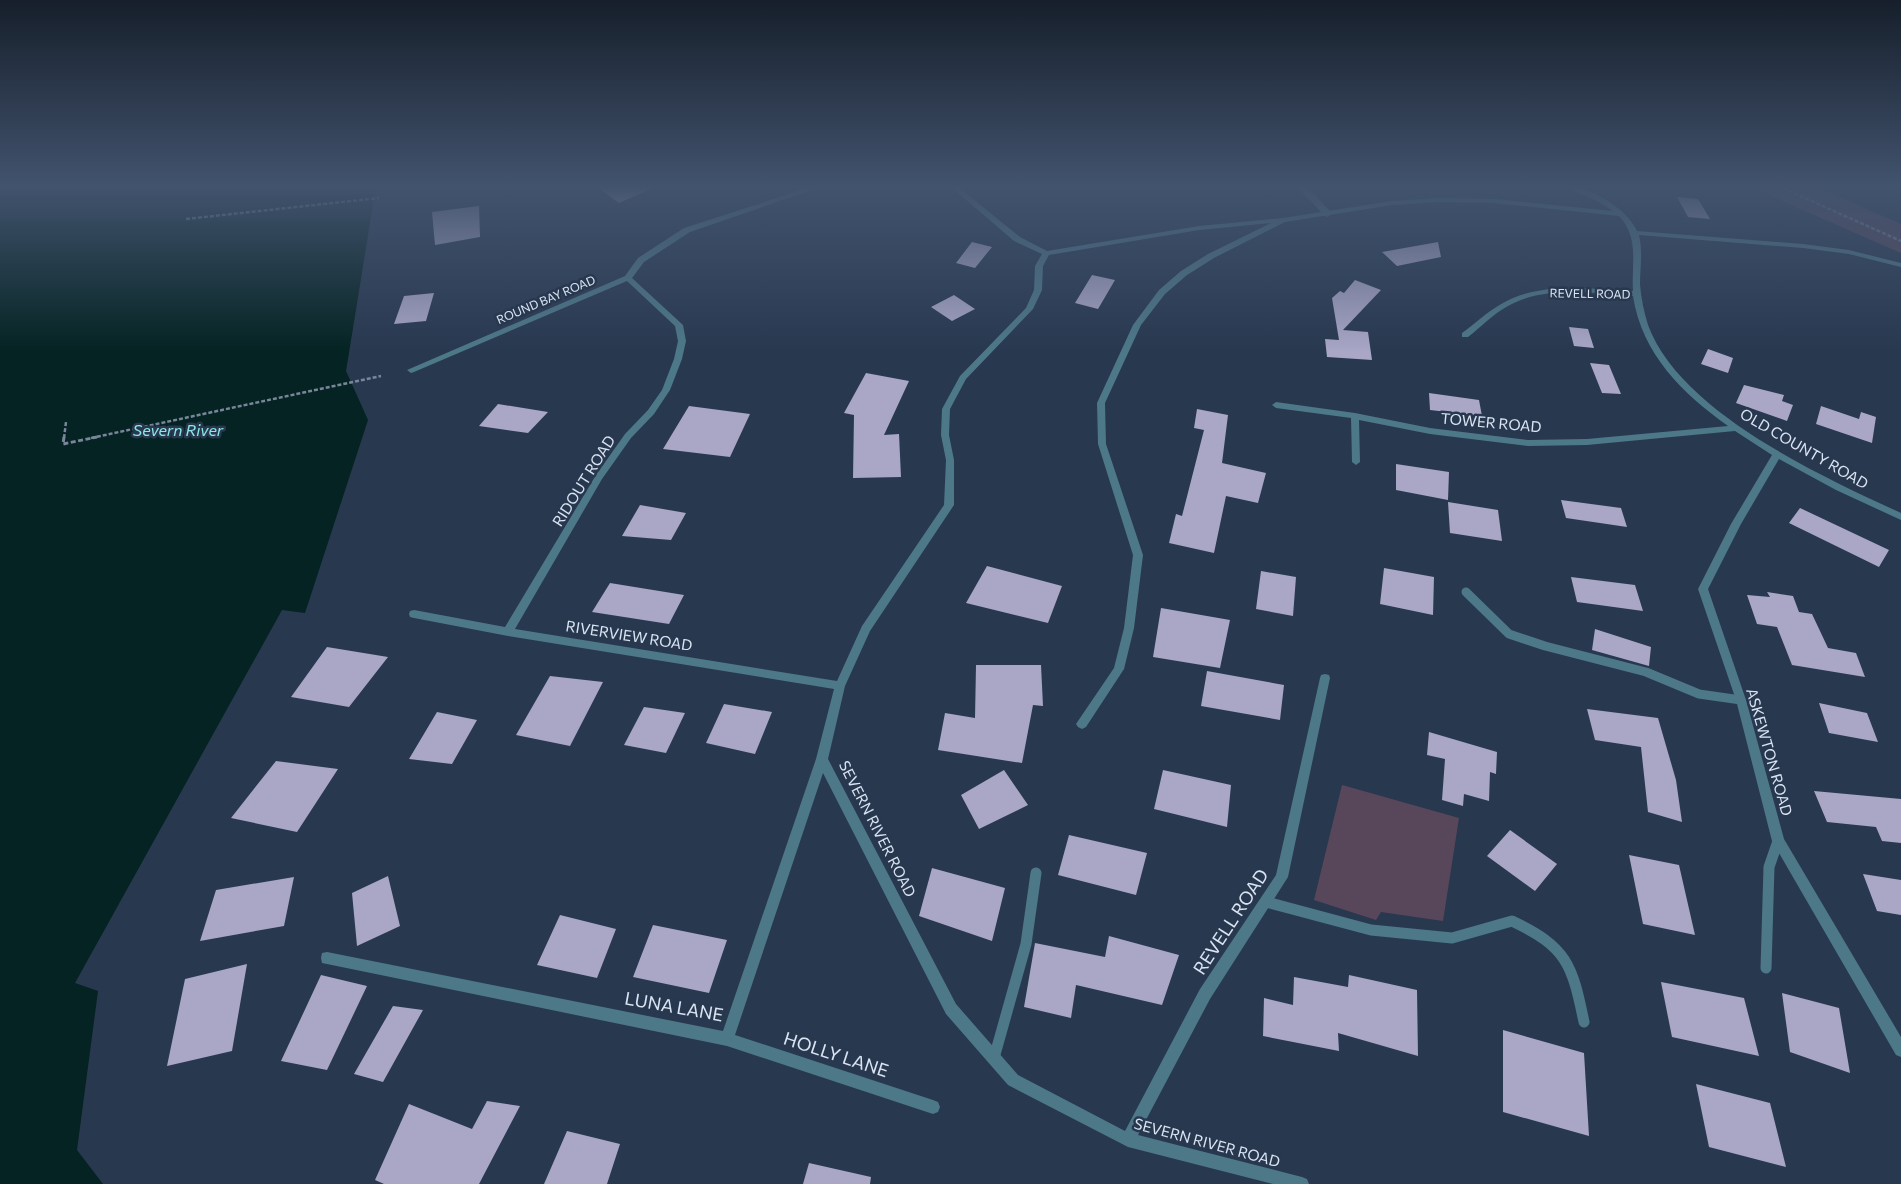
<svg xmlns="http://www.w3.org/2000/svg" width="1901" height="1184" viewBox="0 0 1901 1184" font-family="Commissioner,sans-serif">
<rect width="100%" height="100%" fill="#28384f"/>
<path fill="#58475b" d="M 1748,186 L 1814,186 L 1901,224 L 1901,253 Z
M 1342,785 L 1459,818 L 1443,921 L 1381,912 L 1376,920 L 1314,900 Z"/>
<path fill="#042322" d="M 0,186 L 375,186 L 372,211 L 346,371 L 368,420 L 305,613 L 282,610 L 75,983 L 98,991 L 77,1150 L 103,1184 L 0,1184 Z"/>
<path fill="#a9a6c6" d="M 596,186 L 657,186 L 619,203 Z
M 1677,197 L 1698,199 L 1710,219 L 1688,217 Z
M 479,206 L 480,237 L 435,245 L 432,212 Z
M 972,242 L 992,247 L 975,268 L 956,263 Z
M 1438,242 L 1441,257 L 1397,266 L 1382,252 Z
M 1092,275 L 1115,280 L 1098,309 L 1075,303 Z
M 1355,280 L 1381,290 L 1343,330 L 1368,332 L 1372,360 L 1327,357 L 1325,339 L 1339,340 L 1332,298 L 1340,291 L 1344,293 Z
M 434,293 L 426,321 L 394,324 L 404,296 Z
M 954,295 L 975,309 L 952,321 L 931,307 Z
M 1569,327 L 1588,329 L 1594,348 L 1574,346 Z
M 1708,349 L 1733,358 L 1728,373 L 1701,364 Z
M 1590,363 L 1609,365 L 1621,394 L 1602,393 Z
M 866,373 L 909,381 L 884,435 L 899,434 L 901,477 L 853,478 L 854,415 L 844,413 Z
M 1744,385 L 1784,395 L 1782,401 L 1793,405 L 1787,421 L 1736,403 Z
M 1429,393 L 1479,400 L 1482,416 L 1430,410 Z
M 498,404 L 548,412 L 528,433 L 479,426 Z
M 689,406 L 750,414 L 730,457 L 663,449 Z
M 1821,406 L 1859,419 L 1861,412 L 1876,417 L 1872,443 L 1816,424 Z
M 1197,409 L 1228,415 L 1222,463 L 1266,473 L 1258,503 L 1226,496 L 1214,553 L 1169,543 L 1176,514 L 1182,516 L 1204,430 L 1194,428 Z
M 1396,464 L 1449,472 L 1448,500 L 1396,490 Z
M 1561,500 L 1621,508 L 1627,527 L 1566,518 Z
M 1448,502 L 1498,510 L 1502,541 L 1450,533 Z
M 640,505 L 686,513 L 671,540 L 622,536 Z
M 1800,508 L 1889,550 L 1879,567 L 1789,523 Z
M 987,566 L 1062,586 L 1048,623 L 966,603 Z
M 1384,568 L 1434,577 L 1433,615 L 1380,604 Z
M 1261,571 L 1296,577 L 1293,616 L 1256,609 Z
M 1571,577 L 1635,585 L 1643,611 L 1577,602 Z
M 610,583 L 684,595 L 669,624 L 592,612 Z
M 1767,592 L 1793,596 L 1799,612 L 1812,614 L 1828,648 L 1856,653 L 1865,677 L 1792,665 L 1777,627 L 1757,624 L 1747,595 L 1770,597 Z
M 1161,608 L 1230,620 L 1220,668 L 1153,657 Z
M 1595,629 L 1651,647 L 1649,666 L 1592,650 Z
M 327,647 L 388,657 L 349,707 L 291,697 Z
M 976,665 L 1041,665 L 1043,706 L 1033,705 L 1022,763 L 938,750 L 945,713 L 975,718 Z
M 1207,671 L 1284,685 L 1280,720 L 1201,706 Z
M 550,676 L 603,682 L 570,746 L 516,735 Z
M 1819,703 L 1867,713 L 1878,742 L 1829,733 Z
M 724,704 L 772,712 L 755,754 L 706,743 Z
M 644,707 L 685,713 L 666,753 L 624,745 Z
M 1587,709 L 1658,718 L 1676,780 L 1682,822 L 1648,812 L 1641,747 L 1595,740 Z
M 437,712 L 477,720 L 452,764 L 409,759 Z
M 1429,732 L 1497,752 L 1496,774 L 1490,772 L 1489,801 L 1464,794 L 1463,806 L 1442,800 L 1445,759 L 1427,755 Z
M 276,761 L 338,769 L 297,832 L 231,818 Z
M 1004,770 L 1028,805 L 979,829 L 961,795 Z
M 1163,770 L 1231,785 L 1227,827 L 1154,809 Z
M 1814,791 L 1901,799 L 1901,843 L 1882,841 L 1876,827 L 1827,822 Z
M 1510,830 L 1557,864 L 1535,891 L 1487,856 Z
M 1069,835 L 1147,853 L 1136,895 L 1058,875 Z
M 1629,855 L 1679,865 L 1695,935 L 1643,924 Z
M 932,868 L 1005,888 L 992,941 L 919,916 Z
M 1863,874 L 1901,880 L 1901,915 L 1877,911 Z
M 388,876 L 400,926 L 357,946 L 352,893 Z
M 294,877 L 284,926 L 200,941 L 216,890 Z
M 560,915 L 616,929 L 597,978 L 537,965 Z
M 653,925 L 727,940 L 709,993 L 633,977 Z
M 1109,936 L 1179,955 L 1162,1005 L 1076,985 L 1071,1018 L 1024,1007 L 1035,943 L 1105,957 Z
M 247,964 L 232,1051 L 167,1066 L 185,979 Z
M 321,975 L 367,986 L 327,1070 L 281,1061 Z
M 1349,975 L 1417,990 L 1418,1056 L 1338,1033 L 1339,1051 L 1263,1036 L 1264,998 L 1293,1005 L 1294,977 L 1348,987 Z
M 1661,982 L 1744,998 L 1759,1056 L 1672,1037 Z
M 1782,993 L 1839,1008 L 1850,1073 L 1790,1052 Z
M 393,1006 L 423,1010 L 383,1082 L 354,1074 Z
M 1503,1030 L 1584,1053 L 1589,1136 L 1503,1112 Z
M 1696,1084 L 1770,1103 L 1786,1167 L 1709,1147 Z
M 487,1101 L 520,1106 L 479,1184 L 384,1184 L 375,1180 L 409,1104 L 472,1129 Z
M 567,1131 L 620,1144 L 607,1184 L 544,1184 Z
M 809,1163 L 871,1177 L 870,1184 L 803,1184 Z"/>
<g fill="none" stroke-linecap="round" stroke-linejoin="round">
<path stroke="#79869a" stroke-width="2.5" stroke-dasharray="4 2" stroke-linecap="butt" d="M 1778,186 L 1901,241
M 186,219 L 379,198
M 64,438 L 66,422
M 91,438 L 381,376"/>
<path stroke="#79869a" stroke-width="3" stroke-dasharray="5 2.5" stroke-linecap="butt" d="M 64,437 L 63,444 L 97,437"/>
<path stroke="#4d7888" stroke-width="7" d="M 1301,186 L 1327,213"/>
<path stroke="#4d7888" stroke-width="9" d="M 1466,592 L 1509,634 L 1545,646 L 1646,672 L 1699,694 L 1741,700"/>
<path stroke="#4d7888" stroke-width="11" d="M 1266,902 L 1371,930 L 1452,938 L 1512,921 C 1567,947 1572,964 1584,1022
M 1766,968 L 1769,867 L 1778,841
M 994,1058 L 1026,944 L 1036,873"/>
<path fill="#4d7888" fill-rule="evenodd" d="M 814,186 L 823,186 L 690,232 L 644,262 L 632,278 L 683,325 L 686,341 L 682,359 L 670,390 L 654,414 L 631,438 L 602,479 L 515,629 L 837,681 L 862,626 L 944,505 L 946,460 L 941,435 L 942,409 L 960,376 L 1026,308 L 1034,290 L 1035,266 L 1042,254 L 1014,241 L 950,186 L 957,186 L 1020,237 L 1047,251 L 1199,226 L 1283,218 L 1392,201 L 1440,198 L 1494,199 L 1613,211 L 1597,201 L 1563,186 C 1588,185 1627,208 1637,231 L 1803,244 L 1849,250 L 1901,263 L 1901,267 L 1849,254 L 1803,248 L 1639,235 C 1643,252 1640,268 1640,284 C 1641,298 1644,312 1648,325 C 1680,412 1821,476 1901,513 L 1901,520 L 1836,490 L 1779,459 L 1741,524 L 1708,589 L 1746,700 L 1784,839 L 1901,1037 L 1901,1057 L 1896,1055 L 1772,841 L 1736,700 L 1698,589 L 1731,524 L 1772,455 L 1735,431 L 1587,445 L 1528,446 L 1430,434 L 1359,420 L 1360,462 L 1356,465 L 1352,462 L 1351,418 L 1276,408 L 1272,405 L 1276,402 L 1355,413 L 1430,428 L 1528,440 L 1587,439 L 1728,426 C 1682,393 1642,354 1633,296 C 1593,293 1545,285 1508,306 C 1493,314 1481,327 1468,337 L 1462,337 L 1462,333 C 1476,323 1488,311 1503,303 C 1542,281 1590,289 1633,291 C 1631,265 1640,238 1619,216 L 1494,203 L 1440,202 L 1392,205 L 1285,222 L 1214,258 L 1187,275 L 1165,294 L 1141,325 L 1105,403 L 1106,444 L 1143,555 L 1134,628 L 1124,669 L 1086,727 L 1082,729 L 1078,727 L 1076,724 L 1078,721 L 1114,668 L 1124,628 L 1133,555 L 1098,444 L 1097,403 L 1133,325 L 1159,290 L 1181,271 L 1208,254 L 1271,223 L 1199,230 L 1049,255 L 1043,266 L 1042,290 L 1033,309 L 966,379 L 950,409 L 949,435 L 954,460 L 954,505 L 870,631 L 845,686 L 828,759 L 956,1004 L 1018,1075 L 1125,1131 L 1200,989 L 1276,875 L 1320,678 L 1321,675 L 1325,674 L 1329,675 L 1330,678 L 1288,877 L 1210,999 L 1138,1135 L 1302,1177 L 1307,1179 L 1309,1184 L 1273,1184 L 1128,1147 L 1008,1085 L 946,1014 L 823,773 L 735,1035 L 933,1100 L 938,1102 L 940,1107 L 938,1112 L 933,1114 L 727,1046 L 322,963 L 321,958 L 322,953 L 327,952 L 723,1031 L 816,759 L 834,689 L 508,636 L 414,618 L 410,617 L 409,614 L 410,611 L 414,610 L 505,627 L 596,475 L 625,434 L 648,410 L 662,390 L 674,359 L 678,341 L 675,326 L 627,281 L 414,372 L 411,373 L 407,370 L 625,276 L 638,258 L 684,228 Z"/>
</g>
<linearGradient id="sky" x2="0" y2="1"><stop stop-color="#161f2b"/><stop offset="0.53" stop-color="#42536e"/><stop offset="1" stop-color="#42536e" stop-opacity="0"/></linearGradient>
<rect width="1901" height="352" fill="url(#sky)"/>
<g text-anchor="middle" stroke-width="5" stroke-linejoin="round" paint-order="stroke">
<g font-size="12" fill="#dae4f3" stroke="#28384f">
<text transform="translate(1590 294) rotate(1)" y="4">REVELL ROAD</text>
<text transform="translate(546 300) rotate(-23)" y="4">ROUND BAY ROAD</text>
</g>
<g font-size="15" fill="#dae4f3" stroke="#28384f">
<text transform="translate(1491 423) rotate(5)" y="5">TOWER ROAD</text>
<text transform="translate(1804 449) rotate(30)" y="5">OLD COUNTY ROAD</text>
<text transform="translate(584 481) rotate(-58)" y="5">RIDOUT ROAD</text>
<text transform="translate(629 636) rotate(9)" y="5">RIVERVIEW ROAD</text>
<text transform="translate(1769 752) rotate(74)" y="5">ASKEWTON ROAD</text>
<text transform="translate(877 829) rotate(63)" y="5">SEVERN RIVER ROAD</text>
<text transform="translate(1207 1143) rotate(15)" y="5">SEVERN RIVER ROAD</text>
</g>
<g font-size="16" font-style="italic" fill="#8ce8e5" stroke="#28384f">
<text x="178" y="436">Severn River</text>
</g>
<g font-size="18" fill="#dae4f3" stroke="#28384f">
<text transform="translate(1231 922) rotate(-57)" y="6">REVELL ROAD</text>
<text transform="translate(674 1007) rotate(10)" y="6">LUNA LANE</text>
<text transform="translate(836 1055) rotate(18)" y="6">HOLLY LANE</text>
</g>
</g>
</svg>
